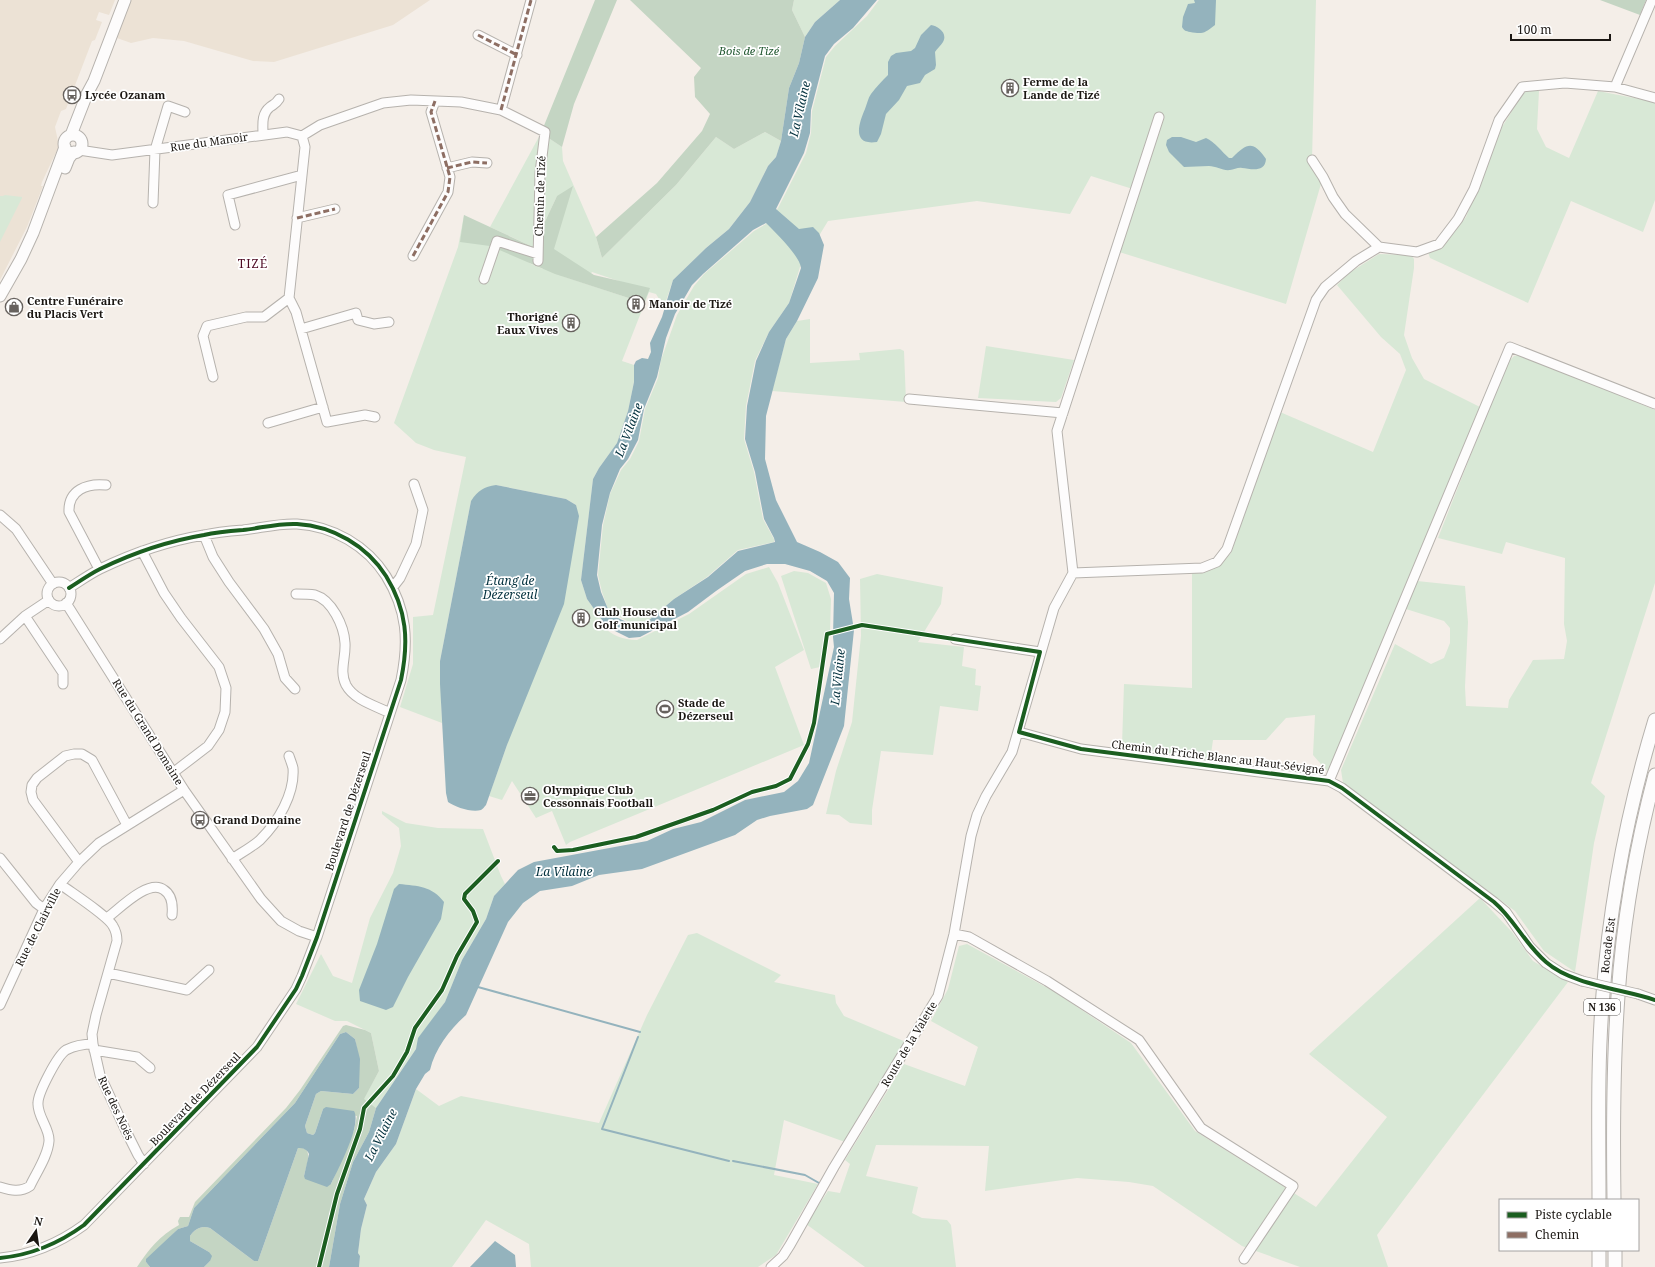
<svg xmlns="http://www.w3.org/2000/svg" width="1655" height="1267" viewBox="0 0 1655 1267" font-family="'Noto Serif',serif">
<rect width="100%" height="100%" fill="#f4eee8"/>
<path fill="#ece2d5" d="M 0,0 L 115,0 L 109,15 L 99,12 L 96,20 L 102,22 L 95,40 L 92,41 L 66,109 L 61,111 L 55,127 L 59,146 L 42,182 L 41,186 L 43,186 L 27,227 L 0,280 Z
M 131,0 L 430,0 L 393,25 L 274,62 L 253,61 L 184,41 L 153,38 L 131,43 L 117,38 Z"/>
<path fill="#d8e8d6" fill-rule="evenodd" d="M 794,0 L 840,0 L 815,22 L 805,37 L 792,10 Z
M 879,0 L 1316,0 L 1312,160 L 1323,177 L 1286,304 L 1116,251 L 1136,190 L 1091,176 L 1070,214 L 977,201 L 828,221 L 800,267 L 789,303 L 769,332 L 755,361 L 746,406 L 744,439 L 754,472 L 763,519 L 774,539 L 774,542 L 738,550 L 707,577 L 674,599 L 648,621 L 633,624 L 612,613 L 608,609 L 602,592 L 598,575 L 603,525 L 610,494 L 621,470 L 630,459 L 639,441 L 645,409 L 658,378 L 661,360 L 677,315 L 694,286 L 704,274 L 754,231 L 766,224 L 778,208 L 806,153 L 811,133 L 812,111 L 826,57 L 835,46 L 867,16 Z
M 1527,90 L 1539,91 L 1537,129 L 1546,147 L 1569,158 L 1598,91 L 1655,102 L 1655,200 L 1643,232 L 1571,201 L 1528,303 L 1430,258 L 1428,252 L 1444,245 L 1466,217 L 1502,127 L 1522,95 Z
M 765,132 L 781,141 L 776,157 L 768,166 L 750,202 L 729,229 L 706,248 L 673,280 L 664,307 L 656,294 L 649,292 L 622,361 L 634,365 L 634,382 L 628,411 L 617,443 L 599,468 L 593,479 L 581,580 L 587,599 L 604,623 L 602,626 C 612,635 623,640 637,640 L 689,614 L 746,574 L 769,567 L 778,583 L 804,650 L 775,667 L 804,745 L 570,842 L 566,845 L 552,811 L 536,818 L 512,781 L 502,800 L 489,796 L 507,745 L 576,505 L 566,499 L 496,485 L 471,501 L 440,661 L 442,723 L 400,707 L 413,664 L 413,617 L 433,615 L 466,457 L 434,450 L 416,443 L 394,423 L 458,247 L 464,215 L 531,264 L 543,269 L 557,196 L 533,247 L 490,227 L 541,133 L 562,147 L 563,161 L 596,237 L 602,258 L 676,185 L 716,137 L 734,149 ZM 592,272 L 648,291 L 644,303 L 562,276 L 588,278 Z
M 5,195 L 22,197 L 22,198 L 0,242 L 0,196 L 3,196 Z
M 1379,254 L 1411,255 L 1414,259 L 1414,268 L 1404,335 L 1412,358 L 1424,379 L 1480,407 L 1333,765 L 1327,771 L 1313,755 L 1315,715 L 1286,718 L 1266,740 L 1213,740 L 1210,761 L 1122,745 L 1124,684 L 1192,688 L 1192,573 L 1217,567 L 1231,553 L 1280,412 L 1373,452 L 1406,370 L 1400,354 L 1381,337 L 1337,285 L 1349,273 Z
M 810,319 L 810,363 L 860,360 L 859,353 L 900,349 L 904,351 L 906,402 L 772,391 L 786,339 L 797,321 Z
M 986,346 L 1074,360 L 1061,398 L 1056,402 L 978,398 Z
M 1522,354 L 1655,410 L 1655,583 L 1591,783 L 1605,796 L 1594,843 L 1575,972 L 1544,951 L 1515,911 L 1343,783 L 1341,770 L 1395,644 L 1431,664 L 1444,658 L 1450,643 L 1450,628 L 1444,621 L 1406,609 L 1417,581 L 1465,586 L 1468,622 L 1465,687 L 1466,706 L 1508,708 L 1509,700 L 1533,660 L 1564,659 L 1567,641 L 1564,624 L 1565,558 L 1506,542 L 1502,554 L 1438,538 L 1507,363 L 1514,356 Z
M 794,571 L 808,573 L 826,583 L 831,599 L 830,632 L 825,633 L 820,667 L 811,669 L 781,576 Z
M 877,574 L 943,587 L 941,604 L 918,642 L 964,647 L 962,666 L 976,669 L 975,685 L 981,686 L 978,711 L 940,706 L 933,755 L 881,751 L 872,810 L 872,825 L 850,823 L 839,815 L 826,814 L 836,771 L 852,722 L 861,636 L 860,579 Z
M 382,811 L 406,823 L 438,828 L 483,829 L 501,876 L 505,884 L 494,896 L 486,919 L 462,960 L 445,1002 L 419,1038 L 416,1049 L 376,1108 L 363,1100 L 379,1071 L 371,1033 L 347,1021 L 335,1021 L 296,1004 L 321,954 L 333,976 L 352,983 L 370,918 L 393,873 L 401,846 L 399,828 L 382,814 Z
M 1480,898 L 1512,932 L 1533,961 L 1568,982 L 1377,1235 L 1388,1267 L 1300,1267 L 1242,1246 L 1153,1186 L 1129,1182 L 1077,1178 L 985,1191 L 989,1146 L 876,1145 L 866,1176 L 918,1187 L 912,1213 L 922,1218 L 947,1220 L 951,1225 L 956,1267 L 865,1267 L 806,1224 L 828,1191 L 840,1193 L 850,1164 L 845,1160 L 904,1064 L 965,1086 L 978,1047 L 931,1021 L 948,989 L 959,946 L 967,944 L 1055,992 L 1131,1043 L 1195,1131 L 1316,1207 L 1387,1117 L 1309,1054 Z
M 697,933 L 781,975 L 774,982 L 835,995 L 836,1003 L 844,1016 L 906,1042 L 845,1142 L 784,1120 L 774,1175 L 818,1184 L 776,1255 L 758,1267 L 531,1267 L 529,1244 L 486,1220 L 452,1267 L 359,1267 L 360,1256 L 358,1253 L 361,1229 L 367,1205 L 364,1199 L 376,1172 L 396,1144 L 416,1089 L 439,1106 L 461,1096 L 599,1123 L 647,1015 L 688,935 Z"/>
<path fill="#c4d5c3" d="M 595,0 L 617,0 L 574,104 L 562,147 L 541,133 Z
M 630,0 L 794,0 L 792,10 L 805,37 L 799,63 L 789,88 L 781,141 L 765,132 L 734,149 L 716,137 L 676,185 L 602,258 L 596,237 L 657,183 L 702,131 L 710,114 L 695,97 L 694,77 L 701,68 Z
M 1600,0 L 1646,0 L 1640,15 Z
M 573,186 L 554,249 L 594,275 L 650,288 L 644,303 L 555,274 L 490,246 L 460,242 L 464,215 L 533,247 L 557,196 Z
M 346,1025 L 365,1030 L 371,1033 L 379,1071 L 364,1099 L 376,1108 L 369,1132 L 353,1162 L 340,1204 L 329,1267 L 204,1267 L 210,1261 L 209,1252 L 190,1241 L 190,1236 C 195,1229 201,1225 210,1228 L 254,1261 L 258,1261 L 298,1148 C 315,1146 306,1166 304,1176 L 331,1184 L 354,1130 L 357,1116 L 323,1109 L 315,1133 L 313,1135 L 307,1133 L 305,1126 L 316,1094 L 321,1091 L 353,1094 L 359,1088 L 359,1059 L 355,1039 L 346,1032 L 340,1034 L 295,1103 L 194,1208 L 188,1226 L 178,1229 L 146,1262 L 150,1267 L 137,1267 C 149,1249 159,1236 179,1225 L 178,1221 L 180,1217 L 189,1217 L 195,1202 L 286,1108 L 300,1090 L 343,1026 Z"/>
<path fill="#94b3bd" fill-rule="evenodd" d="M 840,0 L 877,0 L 853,28 L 834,44 L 825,56 L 811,110 L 810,133 L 804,153 L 776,209 L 799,229 L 813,227 L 819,233 L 824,245 L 818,278 L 797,321 L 786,339 L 766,416 L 765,459 L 776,500 L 797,542 L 820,552 L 838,562 L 850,578 L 849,599 L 854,630 L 844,726 L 813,805 L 807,809 L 770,816 L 757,820 L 735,835 L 642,869 L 599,875 L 572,886 L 540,891 L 523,903 L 508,922 L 466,1015 C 450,1029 435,1049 430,1070 L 425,1074 L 416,1089 L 396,1144 L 376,1172 L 364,1199 L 367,1205 L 361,1229 L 358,1253 L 360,1256 L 359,1267 L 329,1267 L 340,1204 L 353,1162 L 369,1132 L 376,1108 L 416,1049 L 418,1038 L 445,1002 L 462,960 L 486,919 L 494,896 L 518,870 L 534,862 L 647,841 L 673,829 L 701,822 L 745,800 L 784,792 L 798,781 L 809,763 L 834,647 L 833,637 L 834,593 L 827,581 L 810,571 L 785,564 L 767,564 L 745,571 L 716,591 L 688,612 L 640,637 L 629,638 L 613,630 L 604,623 L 587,599 L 581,580 L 593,479 L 599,468 L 617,443 L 628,411 L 634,382 L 634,365 L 636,361 L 642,358 L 648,359 L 651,352 L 650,343 L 662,317 L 673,280 L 706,248 L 729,229 L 750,202 L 768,166 L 776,157 L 781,141 L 789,88 L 799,63 L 805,37 L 815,22 ZM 766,223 C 775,232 800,256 801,268 L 789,303 L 769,332 L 756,361 L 747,406 L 745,439 L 755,472 L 764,519 L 774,538 L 775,542 L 738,551 L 708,577 L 674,599 L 648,621 L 633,625 L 618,618 L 608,609 L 601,592 L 597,575 L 602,525 L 610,493 L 620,469 L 628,459 L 638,440 L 644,409 L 657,377 L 666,338 L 675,314 L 692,285 L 703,274 L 753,230 Z
M 1194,0 L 1216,0 L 1215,25 C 1204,34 1202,34 1190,32 C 1186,31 1184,31 1182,27 L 1183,17 L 1188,4 L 1195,3 Z
M 931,25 C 938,26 948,33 943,42 C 941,45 937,49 935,52 L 936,65 L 935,69 L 925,75 L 920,83 L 907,86 L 899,100 L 886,114 L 881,134 L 877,142 C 851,146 859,123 865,109 C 867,104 868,98 871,94 C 876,87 882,81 888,75 L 888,62 L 891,56 L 896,53 L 911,51 L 915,48 L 921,35 Z
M 1172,137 L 1181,137 L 1196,142 L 1206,138 C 1215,142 1222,152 1229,158 L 1232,158 C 1247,143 1253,140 1266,159 C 1265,173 1251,169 1242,168 C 1238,167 1234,170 1230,170 C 1223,171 1216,166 1209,166 C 1200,166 1192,167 1184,167 L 1169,152 L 1166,145 L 1167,140 Z
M 496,485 L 566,499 L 576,505 L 579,516 L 564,604 L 507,745 L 486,805 C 484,807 483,809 481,810 C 472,813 455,807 448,802 L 446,793 L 440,684 L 440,661 L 471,501 C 478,490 484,487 496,485 Z
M 399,884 C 418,886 432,886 444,902 L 441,919 L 408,977 L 393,1007 L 386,1010 L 360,1001 L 359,990 L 377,944 L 394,889 Z
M 346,1032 L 355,1039 L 360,1059 L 359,1088 L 353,1094 L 321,1091 L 316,1094 L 305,1126 L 307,1133 L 313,1135 L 315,1133 L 323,1109 L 326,1107 L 354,1111 C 362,1125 338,1169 331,1184 L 327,1187 L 305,1179 L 304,1176 L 309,1154 C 307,1149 303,1148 298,1148 L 258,1261 L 254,1261 L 210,1228 C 201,1225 195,1229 190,1236 L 190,1241 L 209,1252 L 212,1256 L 210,1261 L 204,1267 L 150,1267 L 146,1262 L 146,1259 L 178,1229 L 188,1226 L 194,1208 L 295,1103 L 340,1034 Z
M 495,1241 L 515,1255 L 516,1267 L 470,1267 Z"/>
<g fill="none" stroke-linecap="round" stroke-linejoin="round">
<path stroke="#94b3bd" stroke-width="2" d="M 478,987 L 640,1032
M 638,1037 L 602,1129 L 729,1161
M 733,1161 L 805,1175 L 819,1183"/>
<defs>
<path id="minor" d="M 478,35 L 517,55
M 1615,87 L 1652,0
M 501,110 L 531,0
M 263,135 C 263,125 261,114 270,107 C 274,104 276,104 279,99
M 302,136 L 305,147 L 289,298 L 296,312 L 327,422 L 365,415 L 375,417
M 79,150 L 112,155 L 287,132 L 302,136 L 320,125 L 383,103 L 411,100 L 461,102 L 501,110 L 545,132 L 540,173 L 538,261
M 1312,160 L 1323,177 L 1333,197 L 1345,214 L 1379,247
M 447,168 L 472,162 L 487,163
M 153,203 L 155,150 L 168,106 L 185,112
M 297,218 L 335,209
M 235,225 L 228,195 L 302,175
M 413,256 L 448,192 L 450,177 L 431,112 L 435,101
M 484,279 L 497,241 L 538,254
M 301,329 L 356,313 L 358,320 L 374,324 L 389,322
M 213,377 L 203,336 L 207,326 L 246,317 L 264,317 L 289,298
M 909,399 L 1063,413
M 268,423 L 323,407
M 0,515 L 16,529 L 53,584
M 204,535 L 213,557 L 229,582 L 264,629 L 278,654 L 285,678 L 295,689
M 142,551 L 164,593 L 181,618 L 219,667 L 226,688 L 225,712 L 219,730 L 208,746 L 174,772
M 99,569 L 69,512 C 68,490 87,483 106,485
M 1073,573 L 1057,431 L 1159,117
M47 594a12 12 0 1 1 24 0a12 12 0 1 1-24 0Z
M 393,587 L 400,578 L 416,544 L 423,510 L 414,484
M 296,594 C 302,594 309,594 315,595 C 332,600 344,626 345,643 C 346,658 339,671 346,685 C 354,700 376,706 390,713
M 66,603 L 184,790 L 261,899 L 281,921 L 299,931 L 317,937
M 25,616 L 63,673 L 63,684
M 0,639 L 25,616 L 49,600
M 955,639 L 1040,652
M 1019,732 L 1081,749 L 1329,781 L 1342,788 L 1494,902 L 1506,912 L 1530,947 L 1546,963 L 1563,974 L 1582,981
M 1329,781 L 1510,347 L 1655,404
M 0,858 L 36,903 L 44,909
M 232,859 C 241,853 252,847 260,840 C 278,822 295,794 293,768 C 292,764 290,759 289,756
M 79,862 L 33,800 L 31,792 L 32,785 L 37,778 L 65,756 L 74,754 L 82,754 L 92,760 L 127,825
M 60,884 C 72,893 108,916 113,926 C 116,931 117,936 117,941 L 96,1015 L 92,1034 L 93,1044 L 100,1075 L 125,1129 L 138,1155 L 144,1164
M 107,918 C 119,909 149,878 164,890 C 172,895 173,905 172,915
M 954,934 L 969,937 L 1047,981 L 1139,1040 L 1201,1128 L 1293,1186 L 1244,1259
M 108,973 L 187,990 L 209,970
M 1638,994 L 1655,1000
M 0,1005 L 44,909 L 60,884 L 79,862 L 99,843 L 184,790
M 94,1050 L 137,1057 L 150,1068
M 0,1187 C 10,1190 20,1193 30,1186 C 36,1173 48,1156 49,1141 C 50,1129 37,1116 38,1103 C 38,1093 57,1056 66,1050 C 74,1046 84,1044 93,1044
M 0,1258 C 32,1255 58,1244 84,1225 L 257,1047 L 296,989 L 302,976 L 317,937 L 401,680 C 409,641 407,610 386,576 C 367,546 333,526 297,524 C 279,523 261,528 243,530 C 230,531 217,532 204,535 C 168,541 133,553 100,569 C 90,574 80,581 69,588
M 771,1267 L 783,1256 L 790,1245 L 834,1167 L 938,996 L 954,934 L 971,836 L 977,815 L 986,796 L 1012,752 L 1054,608 L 1073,573 L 1202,568 L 1217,562 L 1227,549 L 1316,300 L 1325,287 L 1356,261 L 1379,247 L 1417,252 L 1439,244 L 1458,219 L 1474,189 L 1499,120 L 1522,87 L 1565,83 L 1615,87 L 1655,98"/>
<path id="major" d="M 71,135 L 87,94 L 94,81 L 125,0
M64 144a9 9 0 1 1 18 0a9 9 0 1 1-18 0Z
M 65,168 L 69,158 L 74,152
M 0,296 L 21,259 L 33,233 L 65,147"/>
<g id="highway">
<path id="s1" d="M 1599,1200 C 1599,1131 1597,1062 1603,994 C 1610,901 1628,809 1655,720"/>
<path d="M 1614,1200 C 1613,1132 1613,1064 1618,996 C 1623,922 1636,847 1655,775"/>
<path d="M 1599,1250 L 1599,1267"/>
<path d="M 1615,1250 L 1615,1267"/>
</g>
</defs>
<use href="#minor" stroke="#b6b2ad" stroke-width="11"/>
<use href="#major" stroke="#b6b2ad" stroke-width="13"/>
<use href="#highway" stroke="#b6b2ad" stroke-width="15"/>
<use href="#minor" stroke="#fdfcfc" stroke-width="9"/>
<use href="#major" stroke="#fdfcfc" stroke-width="11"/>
<use href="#highway" stroke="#fdfcfc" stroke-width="13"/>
<defs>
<path id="minor-bridge" d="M 1582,981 L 1638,994"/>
</defs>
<use href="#minor-bridge" stroke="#b6b2ad" stroke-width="11" stroke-linecap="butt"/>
<use href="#minor-bridge" stroke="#fdfcfc" stroke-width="9"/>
<path stroke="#8d6e63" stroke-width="3" stroke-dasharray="6 3" stroke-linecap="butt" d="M 478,35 L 517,55
M 501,110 L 531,0
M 447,168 L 472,162 L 487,163
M 297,218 L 335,209
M 413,256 L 448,192 L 450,177 L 431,112 L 435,101"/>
<defs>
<path id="cycleway" d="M 554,847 L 557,851 L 573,850 L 636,837 L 713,810 L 752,792 L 776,786 L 790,779 L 808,744 L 814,723 L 827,634 L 862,625 L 1040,652 L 1019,732 L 1081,749 L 1329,781 L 1342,788 L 1494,902 C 1514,919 1525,944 1546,962 C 1572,985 1622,989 1655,1000
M 0,1258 C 32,1255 58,1244 84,1225 L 257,1047 L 296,989 L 302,976 L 317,937 L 401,680 C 409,641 407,610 386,576 C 367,546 333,526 297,524 C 279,523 261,528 243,530 C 230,531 217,532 204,535 C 168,541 133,553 100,569 C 90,574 80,581 69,588
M 319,1267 L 337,1194 L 360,1129 L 364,1108 L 393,1076 L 407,1052 L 415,1028 L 442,990 L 457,956 L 477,922 L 473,911 L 464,899 L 465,894 L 498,861"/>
</defs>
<use href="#cycleway" stroke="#fff" stroke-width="6"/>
<use href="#cycleway" stroke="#1b5e20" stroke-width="4"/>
</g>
<defs>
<symbol id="building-ring" viewBox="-11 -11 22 22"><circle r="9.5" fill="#fff" stroke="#67625e" stroke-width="1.5"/><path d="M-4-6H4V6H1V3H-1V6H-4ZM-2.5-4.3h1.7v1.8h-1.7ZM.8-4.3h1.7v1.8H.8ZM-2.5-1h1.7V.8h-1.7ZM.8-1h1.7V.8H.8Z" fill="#67625e"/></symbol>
<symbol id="bus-ring" viewBox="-11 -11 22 22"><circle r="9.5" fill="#fff" stroke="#67625e" stroke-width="1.5"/><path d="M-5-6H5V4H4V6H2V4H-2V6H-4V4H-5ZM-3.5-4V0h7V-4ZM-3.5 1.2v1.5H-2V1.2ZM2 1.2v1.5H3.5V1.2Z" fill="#67625e"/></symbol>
<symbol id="shop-ring" viewBox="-11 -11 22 22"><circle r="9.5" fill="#fff" stroke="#67625e" stroke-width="1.5"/><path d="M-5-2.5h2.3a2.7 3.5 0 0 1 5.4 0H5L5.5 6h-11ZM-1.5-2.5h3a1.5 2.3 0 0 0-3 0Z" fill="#67625e"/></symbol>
<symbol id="stadium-ring" viewBox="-11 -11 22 22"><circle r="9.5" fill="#fff" stroke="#67625e" stroke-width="1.5"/><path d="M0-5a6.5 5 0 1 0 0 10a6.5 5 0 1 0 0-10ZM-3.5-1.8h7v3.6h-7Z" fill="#67625e"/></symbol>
<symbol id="office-ring" viewBox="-11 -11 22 22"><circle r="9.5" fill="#fff" stroke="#67625e" stroke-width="1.5"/><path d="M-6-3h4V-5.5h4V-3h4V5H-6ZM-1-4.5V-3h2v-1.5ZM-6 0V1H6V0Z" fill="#67625e"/></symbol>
</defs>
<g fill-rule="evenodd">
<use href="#building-ring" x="1000" y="78" width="20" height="20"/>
<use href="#bus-ring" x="62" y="85" width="20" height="20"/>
<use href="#building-ring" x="626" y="294" width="20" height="20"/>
<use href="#shop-ring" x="4" y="297" width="20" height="20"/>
<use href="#building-ring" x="561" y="313" width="20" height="20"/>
<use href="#building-ring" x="571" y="608" width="20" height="20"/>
<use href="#stadium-ring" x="655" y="699" width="20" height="20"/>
<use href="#office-ring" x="520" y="786" width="20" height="20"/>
<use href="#bus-ring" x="190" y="810" width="20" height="20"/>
</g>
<g text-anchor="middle" stroke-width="3.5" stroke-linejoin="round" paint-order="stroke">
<rect fill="#fff" stroke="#5f5d5a" stroke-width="1" x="1584" y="999" width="36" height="16" rx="3"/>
<g font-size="10" font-weight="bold" fill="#1b1713">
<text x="1602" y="1011">N 136</text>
</g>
<g font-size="11" font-style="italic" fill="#235932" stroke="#fff">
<text x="749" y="55">Bois de Tizé</text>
</g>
<g font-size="11" font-weight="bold" fill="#1b1713" stroke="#fff" text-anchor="start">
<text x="1023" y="86">Ferme de la<tspan x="1023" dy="13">Lande de Tizé</tspan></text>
<text x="85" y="99">Lycée Ozanam</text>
<text x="27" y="305">Centre Funéraire<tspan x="27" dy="13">du Placis Vert</tspan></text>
<text x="649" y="308">Manoir de Tizé</text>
<text x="558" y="321" text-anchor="end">Thorigné<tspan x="558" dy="13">Eaux Vives</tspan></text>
<text x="594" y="616">Club House du<tspan x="594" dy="13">Golf municipal</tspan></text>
<text x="678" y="707">Stade de<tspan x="678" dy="13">Dézerseul</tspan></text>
<text x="543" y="794">Olympique Club<tspan x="543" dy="13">Cessonnais Football</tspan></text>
<text x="213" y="824">Grand Domaine</text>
</g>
<g font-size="11" fill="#1b1713" stroke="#fff">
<text transform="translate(209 142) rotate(-8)" y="4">Rue du Manoir</text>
<text transform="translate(540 196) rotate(-88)" y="4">Chemin de Tizé</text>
<text transform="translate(148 732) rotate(58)" y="4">Rue du Grand Domaine</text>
<text transform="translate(1218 757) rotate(7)" y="4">Chemin du Friche Blanc au Haut-Sévigné</text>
<text transform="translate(348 811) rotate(-72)" y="4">Boulevard de Dézerseul</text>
<text transform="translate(38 927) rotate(-63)" y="4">Rue de Clairville</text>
<text dy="4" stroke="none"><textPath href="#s1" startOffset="255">Rocade Est</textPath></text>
<text transform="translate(909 1044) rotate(-59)" y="4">Route de la Valette</text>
<text transform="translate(195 1099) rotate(-46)" y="4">Boulevard de Dézerseul</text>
<text transform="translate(116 1108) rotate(65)" y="4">Rue des Noës</text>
</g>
<g font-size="12" font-style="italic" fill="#02303d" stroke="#fff">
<text transform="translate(800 109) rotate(-77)" y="4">La Vilaine</text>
<text transform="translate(629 430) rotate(-69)" y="4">La Vilaine</text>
<text x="510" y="585">Étang de<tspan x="510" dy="14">Dézerseul</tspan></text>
<text transform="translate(838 677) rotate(-84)" y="4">La Vilaine</text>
<text x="564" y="876">La Vilaine</text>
<text transform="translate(381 1135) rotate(-63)" y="4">La Vilaine</text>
</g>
<g font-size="12" letter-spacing="1" fill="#4e0a23" stroke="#fff">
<text x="253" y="268">TIZÉ</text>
</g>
</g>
<rect x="1499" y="1199" width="140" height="52" fill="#ffffff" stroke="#a4a2a1"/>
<rect x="1507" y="1212" width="20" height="6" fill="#1b5e20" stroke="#a4a2a1"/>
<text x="1535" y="1219" font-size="12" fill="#1b1713">Piste cyclable</text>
<rect x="1507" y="1232" width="20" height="6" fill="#8d6e63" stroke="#a4a2a1"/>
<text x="1535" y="1239" font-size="12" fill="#1b1713">Chemin</text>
<g transform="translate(36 1231) rotate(13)" stroke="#ffffff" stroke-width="3" paint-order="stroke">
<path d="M0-3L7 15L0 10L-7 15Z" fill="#1b1713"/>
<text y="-6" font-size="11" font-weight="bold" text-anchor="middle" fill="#1b1713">N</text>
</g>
<path d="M1511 34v6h99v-6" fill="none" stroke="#1b1713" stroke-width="2"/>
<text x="1517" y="34" font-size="12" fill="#1b1713" stroke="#ffffff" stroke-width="3" paint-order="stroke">100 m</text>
</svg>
